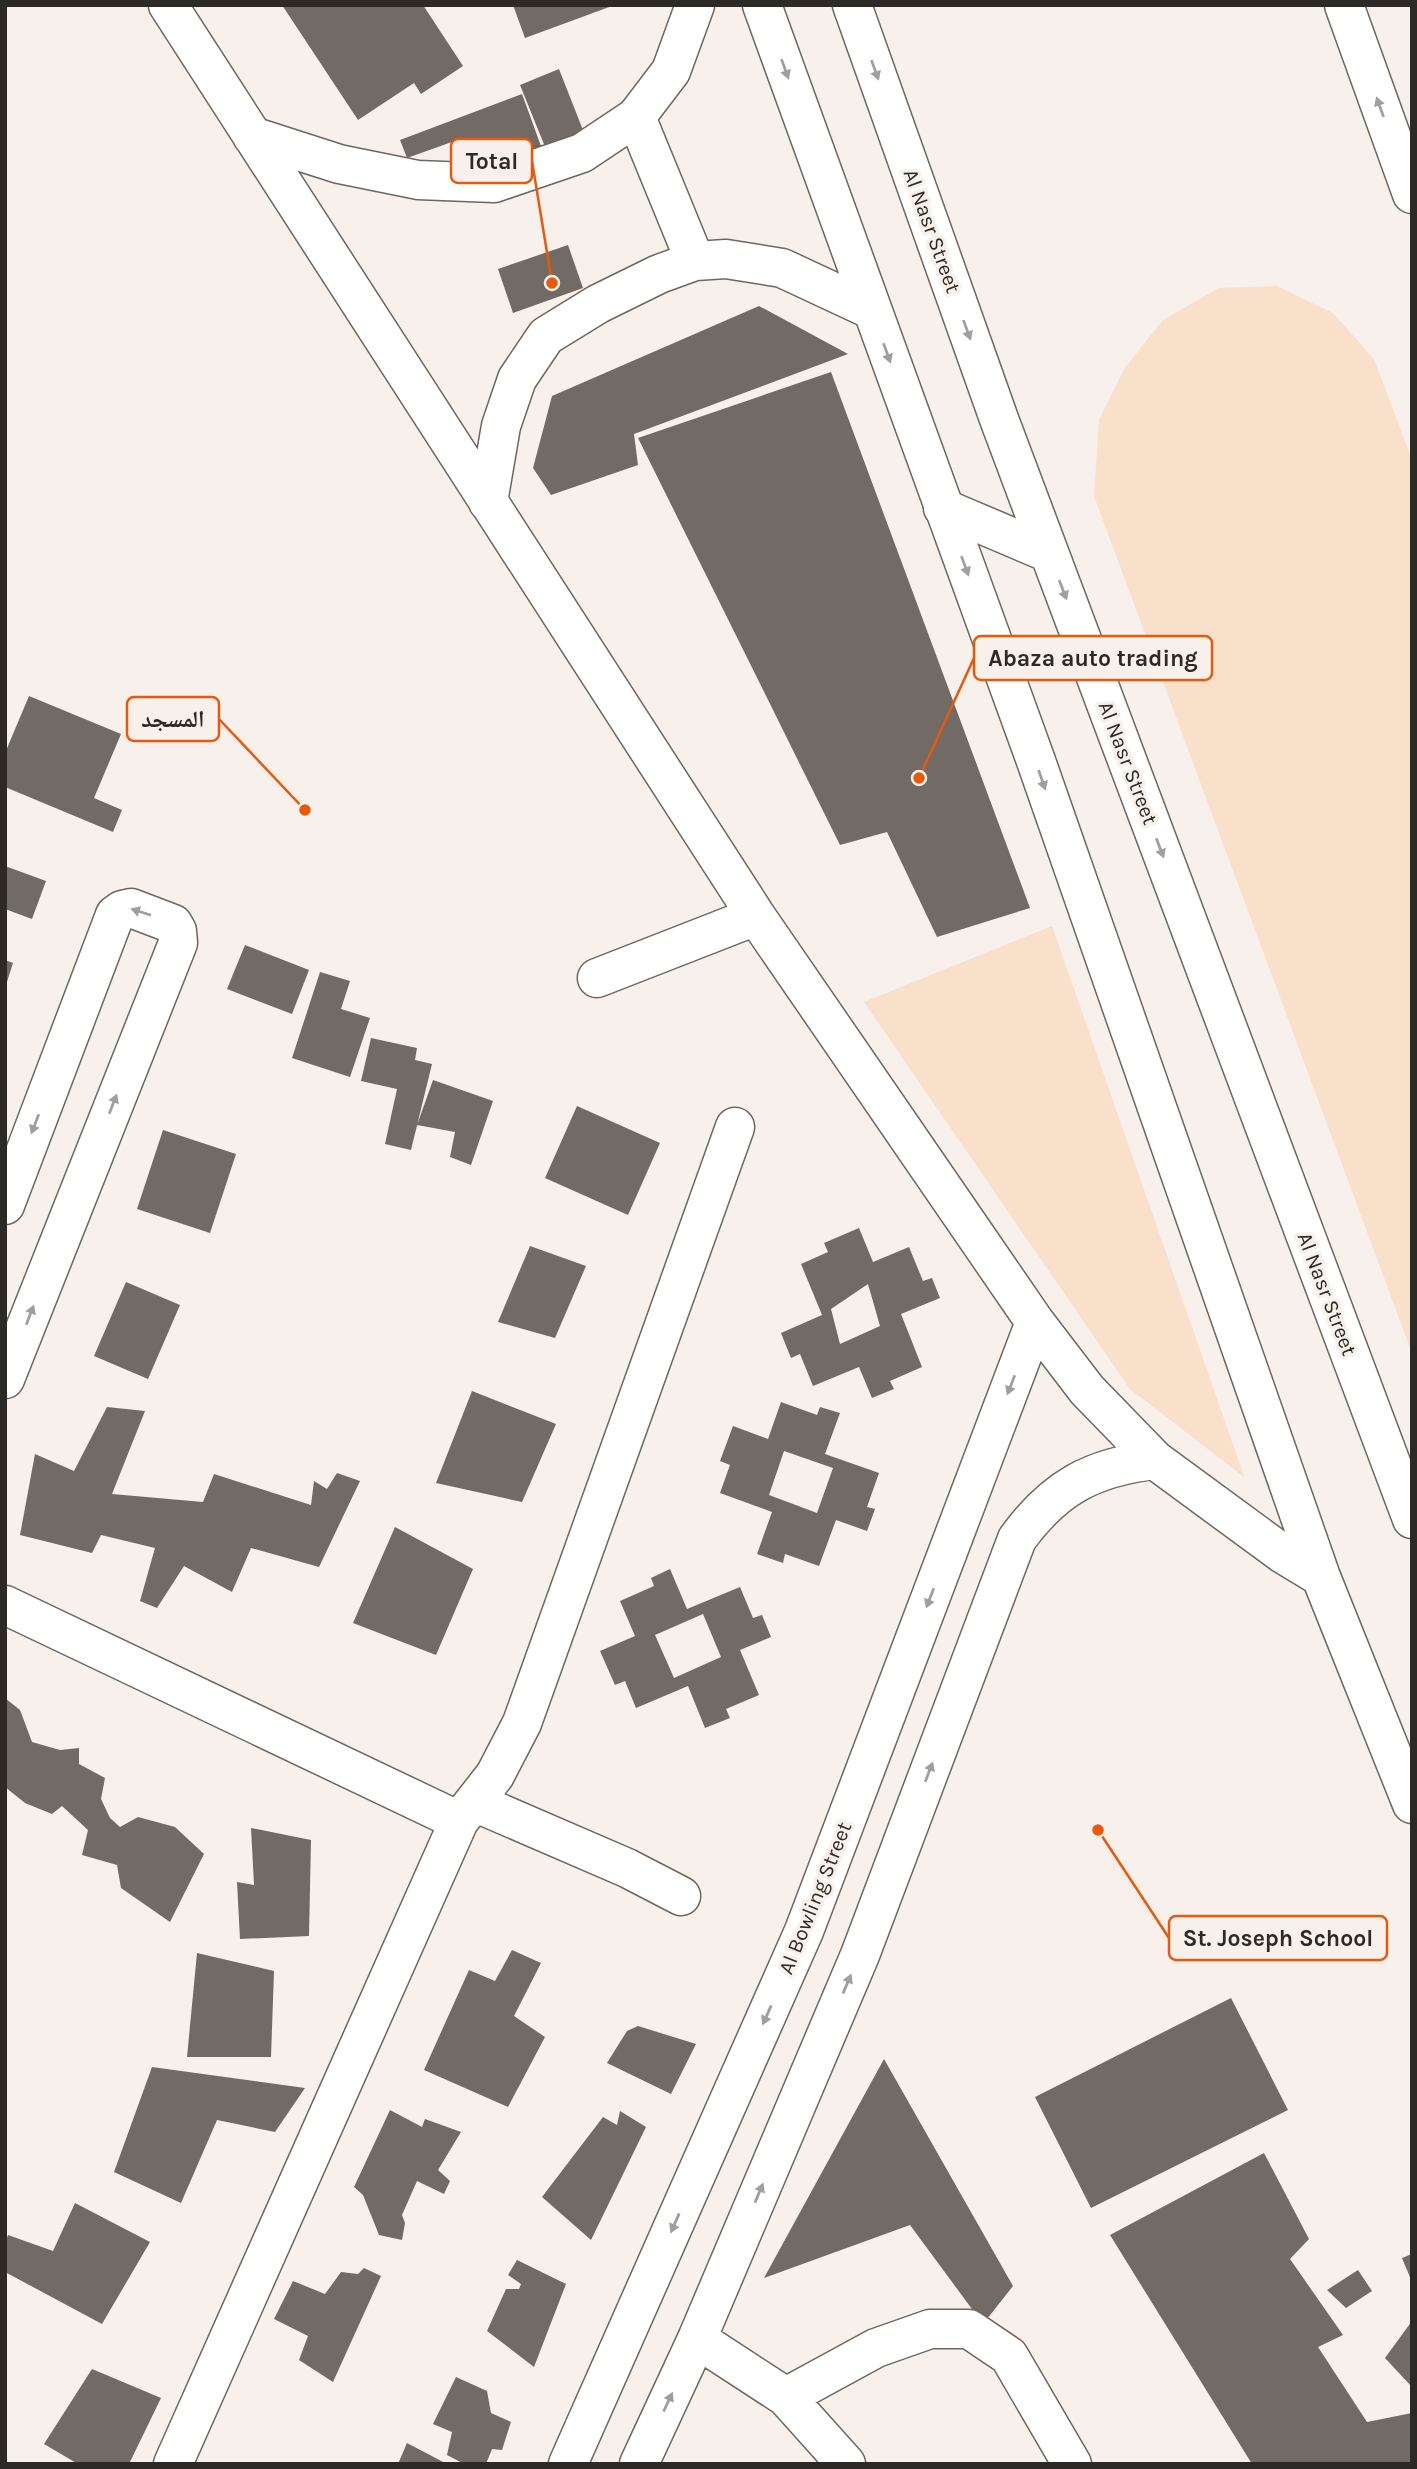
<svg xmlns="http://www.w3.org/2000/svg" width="1417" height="2469" viewBox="0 0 1417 2469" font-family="Karla,'Noto Naskh Arabic',sans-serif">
<rect width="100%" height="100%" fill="#f8f0ea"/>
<path fill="#f8e0cb" d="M 1277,286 L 1333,313 L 1374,359 L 1412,460 L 1412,1353 L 1094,496 L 1099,420 L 1124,369 L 1163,320 L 1219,288 Z
M 1052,926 L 1244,1476 L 1244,1477 L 1130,1389 L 864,1002 Z"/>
<path fill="#716a65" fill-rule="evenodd" d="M 282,5 L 423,5 L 463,66 L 421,94 L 414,83 L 358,120 Z
M 513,5 L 612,5 L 612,6 L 525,38 Z
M 559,69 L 590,148 L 552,164 L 520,85 Z
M 522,94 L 545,157 L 476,174 L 463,138 L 407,158 L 400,140 Z
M 568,245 L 583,288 L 513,313 L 498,269 Z
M 759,306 L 848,354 L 634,434 L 638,465 L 551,495 L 533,468 L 552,396 Z
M 831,372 L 1030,908 L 937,937 L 887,832 L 840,845 L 638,438 Z
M 29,696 L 121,734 L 94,798 L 122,810 L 113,832 L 5,787 L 5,753 Z
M 5,866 L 46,881 L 32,919 L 5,909 Z
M 245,945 L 309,970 L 292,1014 L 227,989 Z
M 5,960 L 13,963 L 6,985 L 5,985 Z
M 320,972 L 350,981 L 341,1009 L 370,1018 L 350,1077 L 292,1058 Z
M 371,1038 L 417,1048 L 415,1060 L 432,1064 L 411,1150 L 385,1144 L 397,1089 L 361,1081 Z
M 433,1080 L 493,1101 L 471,1165 L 450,1157 L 455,1132 L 417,1125 Z
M 577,1106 L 660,1143 L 628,1215 L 545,1178 Z
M 163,1130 L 236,1154 L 210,1233 L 137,1209 Z
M 859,1228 L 873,1262 L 909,1247 L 923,1281 L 932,1278 L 940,1298 L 901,1314 L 922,1367 L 890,1381 L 894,1389 L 872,1398 L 859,1367 L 813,1386 L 800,1354 L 791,1358 L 781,1333 L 822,1315 L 801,1264 L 828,1252 L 824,1243 ZM 868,1284 L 880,1326 L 840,1344 L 831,1309 Z
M 530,1246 L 586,1266 L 555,1338 L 498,1322 Z
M 126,1282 L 180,1305 L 148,1379 L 94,1356 Z
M 472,1391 L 556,1424 L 522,1502 L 436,1483 Z
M 781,1402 L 817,1415 L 820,1407 L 840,1413 L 825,1454 L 879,1473 L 867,1507 L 875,1509 L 867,1531 L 836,1520 L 819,1566 L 785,1554 L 783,1563 L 757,1554 L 772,1512 L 720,1493 L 730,1465 L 720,1461 L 733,1426 L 768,1439 ZM 784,1451 L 833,1468 L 817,1513 L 769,1495 Z
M 107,1407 L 145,1411 L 112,1494 L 203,1502 L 214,1474 L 311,1505 L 314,1481 L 327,1489 L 337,1473 L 360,1481 L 319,1567 L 251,1548 L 232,1592 L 184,1566 L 157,1608 L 140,1601 L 155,1548 L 101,1535 L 92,1553 L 20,1535 L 35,1454 L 74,1471 Z
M 395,1527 L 473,1569 L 436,1655 L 353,1623 Z
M 670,1569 L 687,1609 L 740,1587 L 753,1618 L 762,1615 L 771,1637 L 740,1650 L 759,1695 L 726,1709 L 730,1718 L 705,1728 L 688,1686 L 636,1708 L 625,1681 L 615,1685 L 600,1651 L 635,1636 L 620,1601 L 654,1586 L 651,1578 ZM 703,1614 L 721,1657 L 674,1678 L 655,1635 Z
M 5,1698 L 20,1710 L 32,1742 L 60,1750 L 79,1748 L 79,1764 L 105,1778 L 101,1799 L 110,1818 L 120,1827 L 138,1817 L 175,1827 L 204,1854 L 170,1922 L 121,1888 L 117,1865 L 82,1855 L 88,1830 L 62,1806 L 52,1814 L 25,1803 L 5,1787 Z
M 251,1828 L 311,1840 L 309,1936 L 240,1939 L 237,1882 L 254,1885 Z
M 512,1950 L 541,1963 L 514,2016 L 545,2037 L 508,2107 L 424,2070 L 469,1970 L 495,1981 Z
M 197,1953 L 274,1971 L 271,2057 L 187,2057 Z
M 1231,1998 L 1288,2110 L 1091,2208 L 1035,2097 Z
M 638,2026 L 696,2044 L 671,2094 L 607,2063 L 627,2031 Z
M 884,2059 L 1013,2286 L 983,2324 L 910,2225 L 764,2278 Z
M 152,2067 L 305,2088 L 275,2132 L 217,2120 L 181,2203 L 114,2172 Z
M 390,2110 L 422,2127 L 425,2119 L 461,2132 L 438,2170 L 450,2181 L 444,2194 L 417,2181 L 402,2215 L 405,2223 L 402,2240 L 379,2235 L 363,2195 L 354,2187 Z
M 620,2111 L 646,2127 L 591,2240 L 542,2197 L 603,2117 L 617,2125 Z
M 1264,2153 L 1309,2239 L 1290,2259 L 1343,2335 L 1318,2347 L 1367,2422 L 1412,2413 L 1412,2464 L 1252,2464 L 1110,2235 Z
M 75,2203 L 150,2242 L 102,2324 L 5,2272 L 5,2244 L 8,2235 L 53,2251 Z
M 1412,2254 L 1412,2282 L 1402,2258 Z
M 517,2260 L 566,2284 L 534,2367 L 487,2331 L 506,2289 L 519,2289 L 521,2284 L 508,2275 Z
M 364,2268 L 381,2276 L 333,2382 L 299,2360 L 308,2336 L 274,2319 L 293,2281 L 325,2294 L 341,2272 L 358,2274 Z
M 1358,2270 L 1372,2291 L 1346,2308 L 1327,2290 Z
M 1412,2321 L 1412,2387 L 1385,2358 Z
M 92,2369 L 161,2398 L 129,2464 L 78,2464 L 44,2444 Z
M 456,2377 L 487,2391 L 491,2413 L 511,2422 L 502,2450 L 492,2449 L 486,2464 L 464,2464 L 447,2455 L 452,2432 L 433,2424 Z
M 407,2443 L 447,2464 L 398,2464 Z"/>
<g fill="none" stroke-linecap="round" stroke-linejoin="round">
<defs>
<path id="minor" d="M 168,5 L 756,916 L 1035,1322 L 1087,1390 L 1155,1460 L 1283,1554 L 1321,1577
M 762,5 L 1036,761 L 1321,1577 L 1412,1804
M 636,117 L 695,261
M 252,136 L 339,164 L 418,180 L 494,183 L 582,153 L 636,117 L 671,71 L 695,5
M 488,502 L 501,426 L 517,379 L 546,336 L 598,304 L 659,274 L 695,261 L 726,259 L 782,268 L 872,310
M 597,978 L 756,916
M 5,1205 L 115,915 L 122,910 L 131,908 L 173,924 L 177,931 L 178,943 L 5,1379
M 5,1605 L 459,1821
M 474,1802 L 627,1868 L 681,1896
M 697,2339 L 786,2397
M 173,2464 L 459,1821 L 495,1775 L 522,1723 L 735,1127
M 568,2464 L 804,1931 L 1035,1322
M 639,2464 L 697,2339 L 860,1955 L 1017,1539 C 1054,1488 1092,1467 1155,1460
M 846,2464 L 786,2397 L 876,2348 L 930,2329 L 969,2329 L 1009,2356 L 1072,2464"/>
<path id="major" d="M 852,5 L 999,419 L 1412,1519
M 1344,5 L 1412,194
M 943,508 L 1049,553"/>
</defs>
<use href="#minor" stroke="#6d6761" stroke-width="41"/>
<use href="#major" stroke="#6d6761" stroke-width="41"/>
<use href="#minor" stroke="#fff" stroke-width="38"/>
<use href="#major" stroke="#fff" stroke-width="38"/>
</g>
<defs><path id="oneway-solid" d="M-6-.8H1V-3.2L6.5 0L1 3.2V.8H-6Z" transform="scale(1.75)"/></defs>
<g fill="#a09f9e">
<use href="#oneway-solid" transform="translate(785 69) rotate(70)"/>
<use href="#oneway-solid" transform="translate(875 70) rotate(70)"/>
<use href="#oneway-solid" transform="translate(1380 107) rotate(-110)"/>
<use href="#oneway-solid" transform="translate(967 330) rotate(70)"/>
<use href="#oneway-solid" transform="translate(887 353) rotate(70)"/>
<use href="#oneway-solid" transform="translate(965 566) rotate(70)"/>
<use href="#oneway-solid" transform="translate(1063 590) rotate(69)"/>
<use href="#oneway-solid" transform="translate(1042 780) rotate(71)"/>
<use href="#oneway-solid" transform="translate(1160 848) rotate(69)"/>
<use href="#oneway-solid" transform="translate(141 912) rotate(-162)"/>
<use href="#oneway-solid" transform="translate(113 1104) rotate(-69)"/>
<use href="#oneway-solid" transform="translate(35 1124) rotate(111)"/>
<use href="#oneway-solid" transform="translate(30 1315) rotate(-69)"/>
<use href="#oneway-solid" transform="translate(1011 1385) rotate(111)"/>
<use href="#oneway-solid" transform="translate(930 1598) rotate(111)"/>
<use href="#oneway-solid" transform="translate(929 1772) rotate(-69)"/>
<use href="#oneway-solid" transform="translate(847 1984) rotate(-67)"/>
<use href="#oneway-solid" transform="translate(767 2015) rotate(114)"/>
<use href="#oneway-solid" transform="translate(759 2193) rotate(-67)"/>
<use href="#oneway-solid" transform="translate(675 2223) rotate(114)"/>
<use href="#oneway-solid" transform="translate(668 2402) rotate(-65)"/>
</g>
<g text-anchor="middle" stroke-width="7" stroke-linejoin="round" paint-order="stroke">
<g font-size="21" fill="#2c2a27" stroke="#f8f0ea">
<text transform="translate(932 231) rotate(70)" y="7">Al Nasr Street</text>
<text transform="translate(1128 763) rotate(69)" y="7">Al Nasr Street</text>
<text transform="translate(1327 1294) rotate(69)" y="7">Al Nasr Street</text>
<text transform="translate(815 1898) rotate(-68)" y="7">Al Bowling Street</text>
</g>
</g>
<path fill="none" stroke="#e8590c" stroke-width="2.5" d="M552 283L532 161M919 778L974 658M305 810L219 719M1098 1830L1169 1938"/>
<g fill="#e8590c" stroke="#f8f0ea" stroke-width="2.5">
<circle cx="552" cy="283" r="7"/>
<circle cx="919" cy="778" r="7"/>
<circle cx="305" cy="810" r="7"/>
<circle cx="1098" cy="1830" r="7"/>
</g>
<g fill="#f8f0ea" stroke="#e8590c" stroke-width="2.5">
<rect x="451" y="139" width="81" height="44" rx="7"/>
<rect x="974" y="636" width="238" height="44" rx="7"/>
<rect x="127" y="697" width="92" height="44" rx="7"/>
<rect x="1169" y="1916" width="218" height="44" rx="7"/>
</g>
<g font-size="23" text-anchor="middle" font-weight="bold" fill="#2c2a27">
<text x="492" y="169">Total</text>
<text x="1093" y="666">Abaza auto trading</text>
<text x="173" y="727">المسجد</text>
<text x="1278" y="1946">St. Joseph School</text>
</g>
<rect width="1417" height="2469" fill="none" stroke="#2c2a27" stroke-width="14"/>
</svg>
